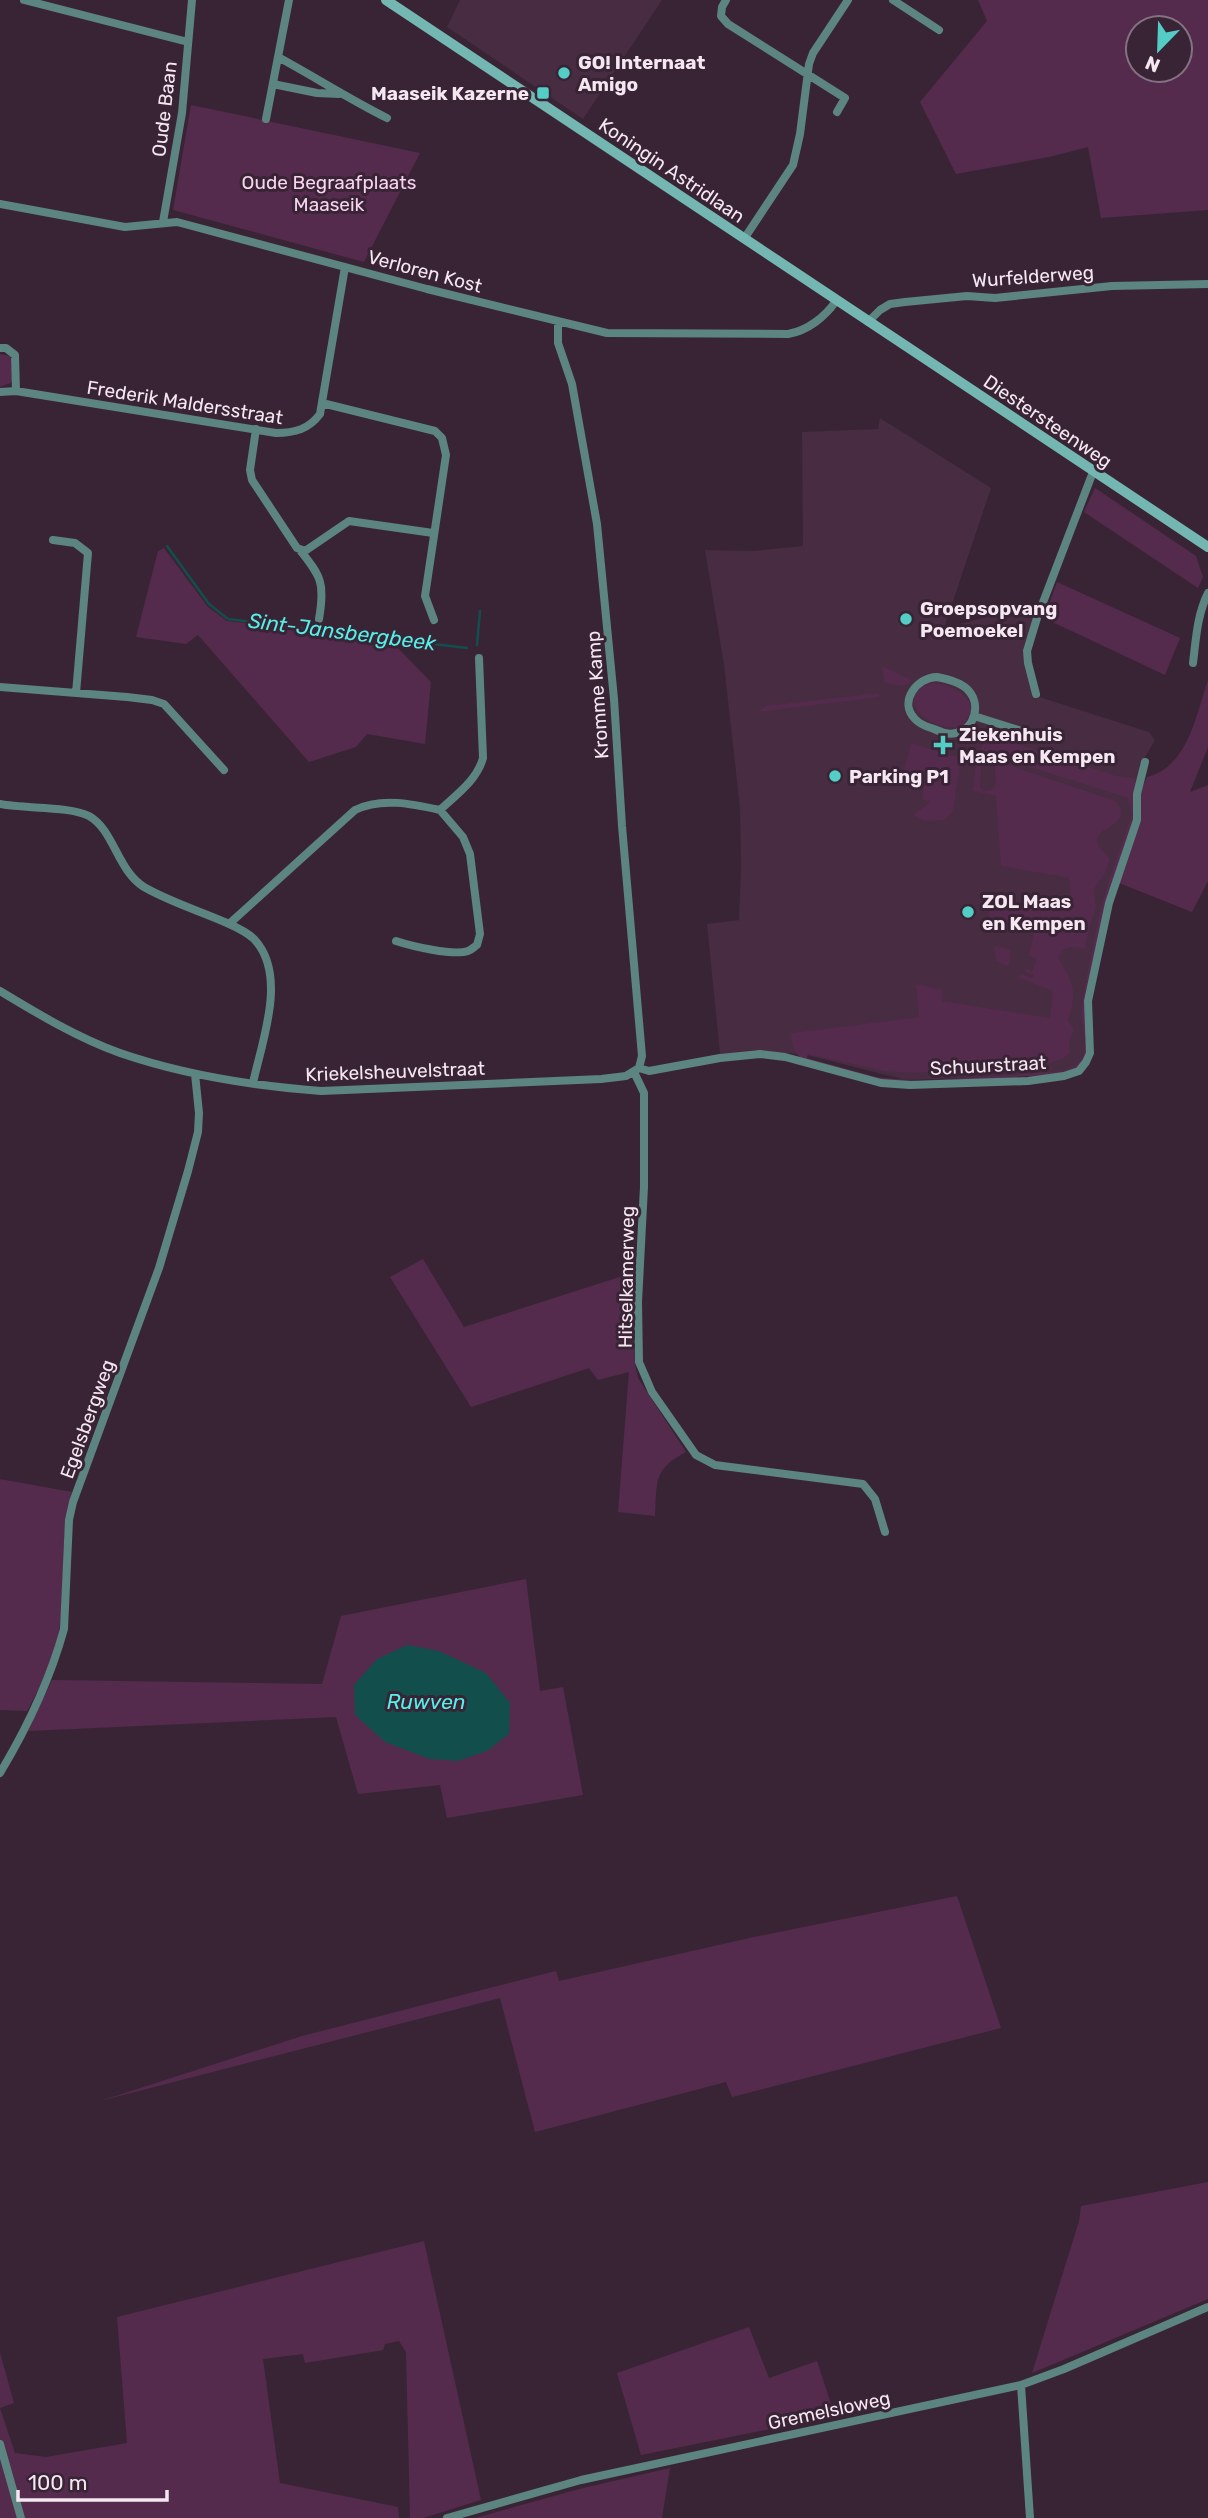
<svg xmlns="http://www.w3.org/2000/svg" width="1208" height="2518" viewBox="0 0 1208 2518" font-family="Rubik,sans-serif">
<rect width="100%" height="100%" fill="#392435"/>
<path fill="#472c42" d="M 460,0 L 662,0 L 583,119 L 447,27 Z
M 880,418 L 991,488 L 944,628 L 1002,613 L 1030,610 L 1036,612 L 1029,634 L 1033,695 L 1149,732 L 1155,740 L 1144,759 L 1135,812 L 1086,1005 L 1088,1052 L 1078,1069 L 1035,1076 L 906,1080 L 807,1055 L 752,1050 L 720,1054 L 707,924 L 739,920 L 741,865 L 740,808 L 724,665 L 705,550 L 753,551 L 803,546 L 802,432 L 878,429 Z"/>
<path fill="#542b4d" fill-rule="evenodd" d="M 978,0 L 1208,0 L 1208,210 L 1101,218 L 1088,147 L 1049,157 L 956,174 L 920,102 L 987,21 ZM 1138,28 L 1180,28 L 1180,70 L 1138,70 Z
M 191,105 L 420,153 L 364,262 L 173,210 Z
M 0,354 L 10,356 C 15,363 14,375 11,383 L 0,387 Z
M 1095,488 L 1196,556 L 1203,577 L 1198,588 L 1084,512 Z
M 164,548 L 208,607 L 227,621 L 389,639 L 431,682 L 425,744 L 367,734 L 356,747 L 309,762 L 198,635 L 186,644 L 136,637 L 158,551 Z
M 1057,582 L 1180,638 L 1165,675 L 1044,618 Z
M 882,666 L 910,679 L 911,682 L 904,686 L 884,683 Z
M 1208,680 L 1208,747 L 1190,792 L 1208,785 L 1208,881 L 1192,912 L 1119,883 L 1141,791 L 1147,777 C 1188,767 1196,715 1208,680 Z
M 931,683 C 948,684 968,691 972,710 L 964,725 C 932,737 890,697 931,683 Z
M 879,693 L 880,697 L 758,712 L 766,706 Z
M 996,737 L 1117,776 L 1134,778 L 1136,782 L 1134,818 L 1108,897 L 1085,1002 L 1088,1051 L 1080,1067 L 1063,1074 L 914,1083 L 883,1081 L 801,1059 L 793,1049 L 791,1033 L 919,1017 L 916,984 L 943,990 L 942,1001 L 1050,1018 L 1053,991 L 1019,978 L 1020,974 L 1033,978 L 1034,975 L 1025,972 L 1025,969 L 1033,971 L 1036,958 L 1029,956 L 1034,932 L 989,928 L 989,911 L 1072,906 L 1069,878 L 1001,866 L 996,796 L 973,791 C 976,773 973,741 996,737 ZM 986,753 L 1128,798 L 1132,815 C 1125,836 1117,856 1110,877 C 1097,918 1089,963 1082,1005 C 1078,1032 1100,1057 1065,1071 L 918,1081 L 876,1077 L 807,1058 L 808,1054 L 884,1071 L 916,1073 L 1050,1063 L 1064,1058 L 1070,1052 L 1069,1042 L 1074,1029 L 1068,1020 C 1078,989 1073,984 1058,957 L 1062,950 L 1070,947 L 1085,949 L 1089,928 L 1096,908 L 1094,889 L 1105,873 L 1110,858 C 1069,824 1140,833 1116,801 L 994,760 L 996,783 L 993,789 L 986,791 L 980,787 L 982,756 Z
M 911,743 L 961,758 L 953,811 L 945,820 L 924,821 L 913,815 L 930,802 L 929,800 L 922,800 L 923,788 L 906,783 L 905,767 Z
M 994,946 L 1011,949 L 1009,967 L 996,961 Z
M 423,1259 L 464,1327 L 629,1274 L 636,1281 C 635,1312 630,1347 638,1378 L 686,1452 C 653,1469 657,1482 655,1516 L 618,1512 L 629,1372 L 598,1380 L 589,1368 L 471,1407 L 390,1277 Z
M 0,1479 L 72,1492 C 59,1536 66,1581 60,1626 C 55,1657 42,1684 27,1711 L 0,1710 Z
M 526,1579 L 540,1691 L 563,1687 L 583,1795 L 447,1818 L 440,1785 L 358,1794 L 336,1717 L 28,1731 L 52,1680 L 322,1684 L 341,1616 Z
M 957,1896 L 1001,2028 L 732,2097 L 726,2082 L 535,2132 L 500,1998 L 100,2101 L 302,2036 L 556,1971 L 559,1981 L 754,1937 Z
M 1208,2182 L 1208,2299 L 1032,2373 L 1079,2221 L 1081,2206 Z
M 424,2241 L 481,2500 L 423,2518 L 410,2518 L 406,2352 L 399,2341 L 385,2344 L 383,2350 L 305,2363 L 303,2354 L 263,2359 L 280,2483 L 398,2507 L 399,2518 L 0,2518 L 0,2353 L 14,2403 L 0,2408 L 15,2453 L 46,2457 L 127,2443 L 117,2317 Z
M 749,2327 L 769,2378 L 817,2361 L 835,2416 L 641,2455 L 617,2373 Z
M 670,2468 L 662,2518 L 475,2518 L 583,2488 Z"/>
<path fill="#124f4c" d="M 407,1645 L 439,1651 L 486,1673 L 510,1703 L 509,1734 L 487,1751 L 458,1761 L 430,1759 L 385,1742 L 355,1715 L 354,1685 L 377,1659 Z"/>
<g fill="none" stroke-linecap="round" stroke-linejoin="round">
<path stroke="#124f4c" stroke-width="2.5" d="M 167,546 L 209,604 L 228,619 L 467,648
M 477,645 L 480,611"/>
<path stroke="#5c8481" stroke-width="8" d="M 24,0 L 188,42
M 726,0 L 722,7 L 721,16 L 728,24 L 845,98 L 837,112
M 893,0 L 939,30
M 278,57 C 315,77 349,99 387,118
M 273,84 L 317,93 L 339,94
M 266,119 L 289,0
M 0,204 L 125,227 L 177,222 L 427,289 L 607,333 L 788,334 C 807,331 825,317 836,301
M 163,222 L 182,113 L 192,0
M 744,239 L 793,165 L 800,134 L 809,64 L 813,53 L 848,0
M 558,322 L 558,343 L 572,384 L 597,524 L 614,699 L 622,826 L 642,1056 L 639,1068
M 868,322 L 880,310 L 890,304 L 905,302 L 967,296 L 995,298 L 1112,286 L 1208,284
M 0,348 L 6,348 L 15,355 L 16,391
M 0,392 L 16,391 L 276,433 C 295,433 309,429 320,414 L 345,267
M 322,403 L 435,431 L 442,438 L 446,455 L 425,596 L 434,620
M 256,429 L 250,470 L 252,480 L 297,548 L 305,551 L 349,521 L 433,533
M 53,540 L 75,543 L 88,553 L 76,693
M 299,549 C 322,577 325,584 319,619
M 1193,663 C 1196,639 1197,615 1208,593
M 937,677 C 947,679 960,682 967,689 C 982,703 975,729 956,733 C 948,735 941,732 934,729 C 928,727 920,725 915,719 C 898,702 917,677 937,677 Z
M 0,687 L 127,697 L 152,700 L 164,704 L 224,770
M 1036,694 L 1028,663 L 1027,651 L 1037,618 L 1093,472
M 974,716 L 1031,734
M 0,804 C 25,809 69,806 89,816 C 114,830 117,870 144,887 C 170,902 200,911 227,923 C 236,927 247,932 254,939 C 288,975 262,1041 253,1083
M 440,810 C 457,794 477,780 483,758 L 479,658
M 229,924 L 355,810 C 381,797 413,804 440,810 L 463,837 L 470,854 L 480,934 L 477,945 C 474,947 471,950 468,951 C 453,956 411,946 396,941
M 0,991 C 38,1014 78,1038 120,1053 C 184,1075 254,1086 321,1091 L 601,1079 L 626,1076 L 639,1068
M 639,1068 L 649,1071 L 720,1058 L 760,1054 L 785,1057 L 881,1083 L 910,1085 L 1028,1081 L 1064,1076 L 1079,1071 L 1086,1062 L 1090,1053 L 1088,1001 L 1109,903 L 1137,820 L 1137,794 L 1145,762
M 634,1072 L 644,1093 L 644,1187 L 638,1302 L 639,1362 L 652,1392 L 696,1455 L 715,1465 L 863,1484 L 875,1499 L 885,1532
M 0,1773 C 27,1728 50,1680 64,1629 L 69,1520 L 73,1502 L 159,1268 L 188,1171 L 198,1132 L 199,1113 L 195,1074
M 1021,2385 L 1030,2518
M 0,2444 L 21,2518
M 447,2518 L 581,2480 L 1021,2385 L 1064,2369 L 1208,2307"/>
<path stroke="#74b6b2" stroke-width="10" d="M 386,0 L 1208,547"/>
</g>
<g fill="#54cdc7" stroke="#392435" stroke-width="2.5">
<circle cx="564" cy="73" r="7"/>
<rect x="536" y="86" width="14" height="14" rx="3.5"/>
<circle cx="906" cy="619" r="7"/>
<path d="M939.5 734.5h7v7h7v7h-7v7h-7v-7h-7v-7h7z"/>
<circle cx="835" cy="776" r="7"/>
<circle cx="968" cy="912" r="7"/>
</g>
<g text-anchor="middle" stroke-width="6" stroke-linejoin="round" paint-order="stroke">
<g font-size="19" font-weight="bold" fill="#f5e7f2" stroke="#392435" text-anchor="start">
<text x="578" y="69">GO! Internaat<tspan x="578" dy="22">Amigo</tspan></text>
<text x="529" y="100" text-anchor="end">Maaseik Kazerne</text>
<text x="920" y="615">Groepsopvang<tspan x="920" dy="22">Poemoekel</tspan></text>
<text x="959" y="741">Ziekenhuis<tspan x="959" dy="22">Maas en Kempen</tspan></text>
<text x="849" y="783">Parking P1</text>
<text x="982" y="908">ZOL Maas<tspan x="982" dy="22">en Kempen</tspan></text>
</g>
<g font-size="19" fill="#f5e7f2" stroke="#392435">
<text transform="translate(164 109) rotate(-83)" y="7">Oude Baan</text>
<text transform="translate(672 170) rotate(34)" y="7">Koningin Astridlaan</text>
<text transform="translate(425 271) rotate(15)" y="7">Verloren Kost</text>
<text transform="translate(1033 276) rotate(-4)" y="7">Wurfelderweg</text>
<text transform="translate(185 402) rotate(9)" y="7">Frederik Maldersstraat</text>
<text transform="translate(1048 421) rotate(34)" y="7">Diestersteenweg</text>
<text transform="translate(597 695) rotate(-94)" y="7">Kromme Kamp</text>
<text transform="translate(988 1065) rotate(-3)" y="7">Schuurstraat</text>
<text transform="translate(395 1071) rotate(-2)" y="7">Kriekelsheuvelstraat</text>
<text transform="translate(626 1277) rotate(-89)" y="7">Hitselkamerweg</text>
<text transform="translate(87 1419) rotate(-70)" y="7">Egelsbergweg</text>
<text transform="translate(829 2410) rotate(-12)" y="7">Gremelsloweg</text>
</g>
<g font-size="19" fill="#f7d4ef" stroke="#392435">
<text x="329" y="189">Oude Begraafplaats<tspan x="329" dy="22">Maaseik</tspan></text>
</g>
<g font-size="21" font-style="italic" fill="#53f0e8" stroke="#392435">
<text transform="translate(342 632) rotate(7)" y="7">Sint-Jansbergbeek</text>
<text x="426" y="1709">Ruwven</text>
</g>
</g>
<g transform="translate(1159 49) rotate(203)"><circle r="33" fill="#392435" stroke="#847281" stroke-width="2"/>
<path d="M0-5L12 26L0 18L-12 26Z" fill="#54cdc7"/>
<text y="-10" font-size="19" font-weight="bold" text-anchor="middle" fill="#f5e7f2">N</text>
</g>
<path d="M18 2490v10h149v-10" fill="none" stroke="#f5e7f2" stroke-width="3.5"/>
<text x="28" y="2490" font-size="21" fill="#f5e7f2" stroke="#392435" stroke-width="5" paint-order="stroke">100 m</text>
</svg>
